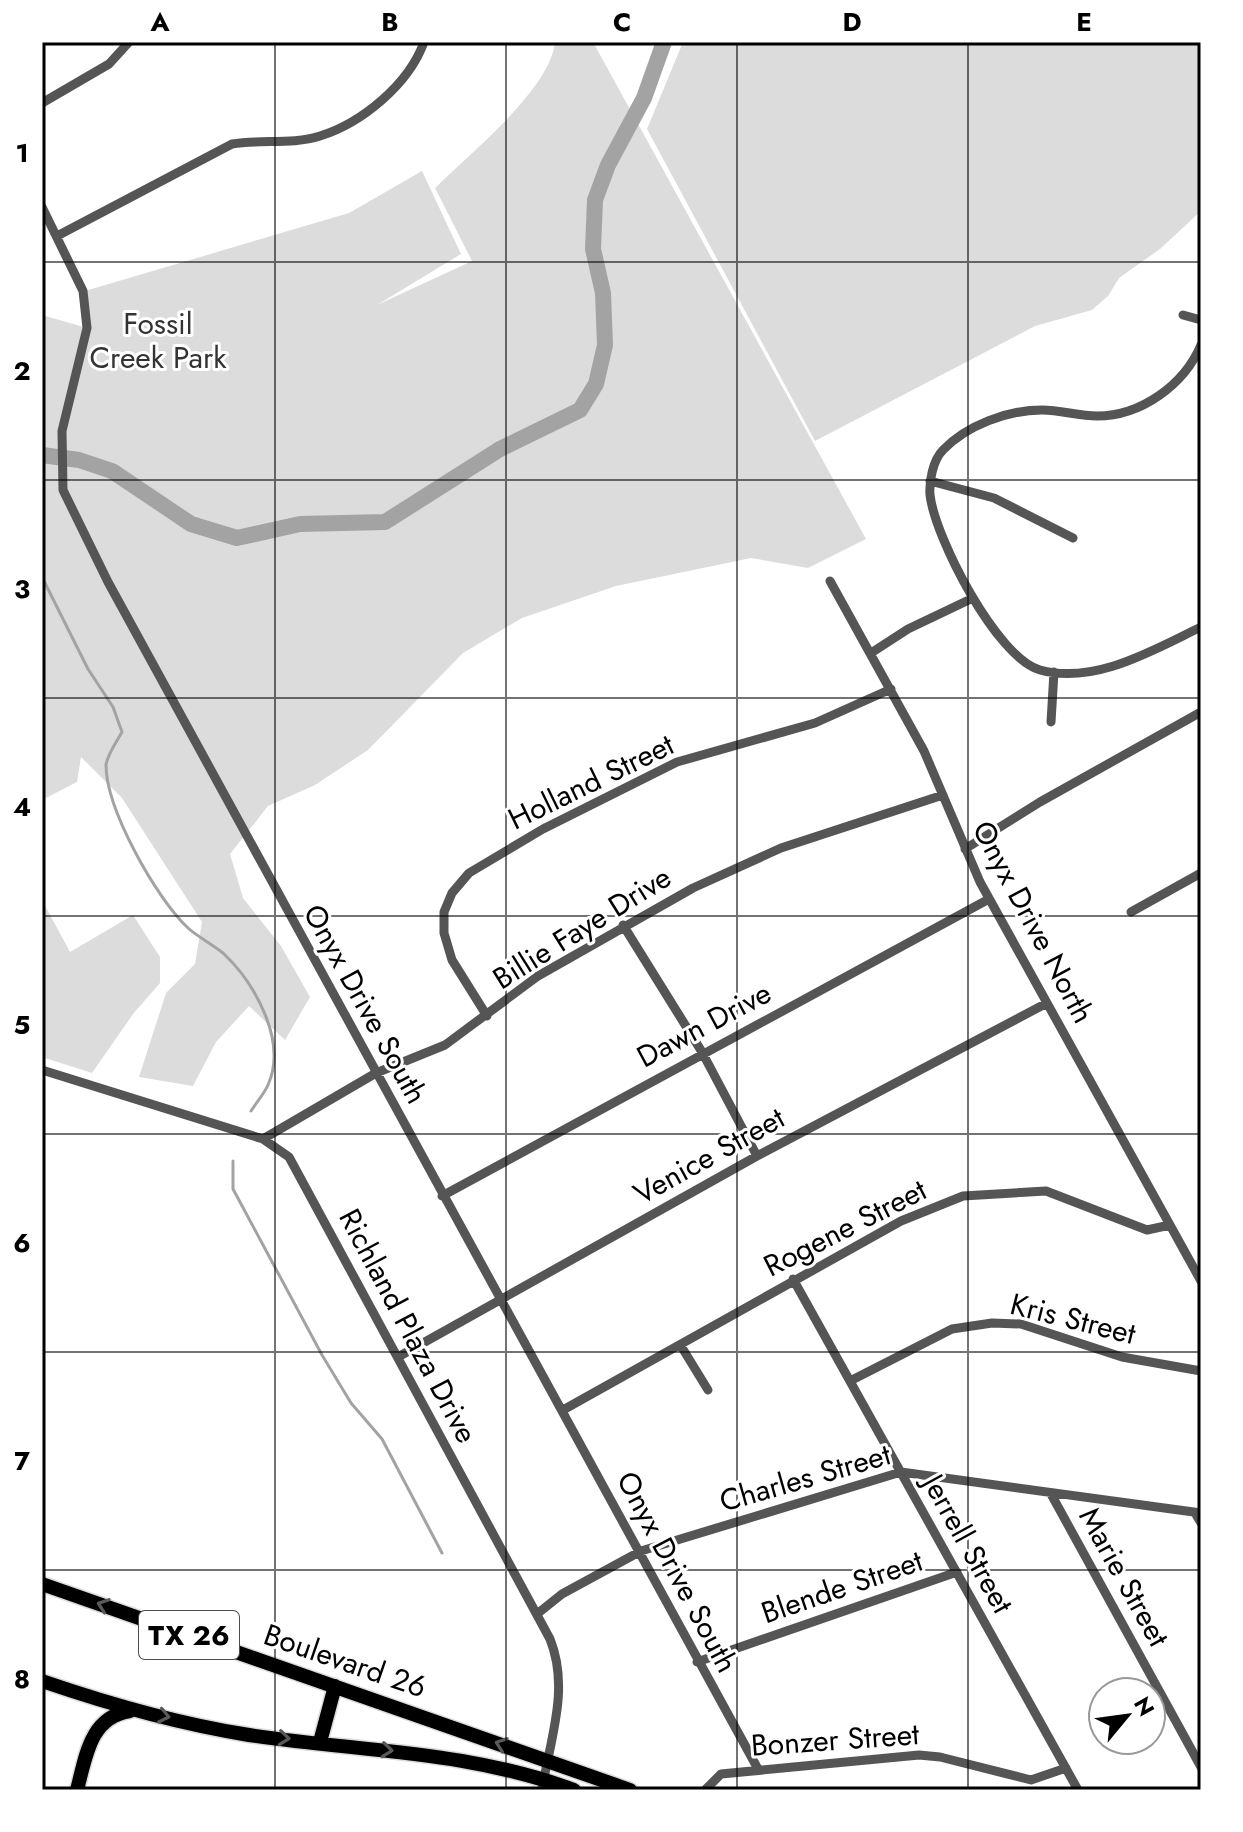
<svg xmlns="http://www.w3.org/2000/svg" width="1243" height="1832" viewBox="0 0 1243 1832" font-family="Jost,sans-serif">
<rect width="100%" height="100%" fill="#fff"/>
<path fill="#dcdcdc" d="M 555,42 L 593,42 L 866,539 L 808,568 L 751,558 L 616,586 L 522,618 L 463,653 L 368,750 L 315,785 L 268,806 L 230,854 L 243,898 L 281,946 L 310,997 L 285,1040 L 249,1006 L 216,1042 L 193,1086 L 139,1077 L 166,993 L 195,964 L 202,922 L 122,798 L 81,757 L 77,782 L 42,800 L 42,315 L 87,328 L 89,334 L 85,291 L 349,213 L 422,171 L 461,254 L 377,305 L 472,261 L 435,188 C 469,154 550,90 555,42 Z
M 683,42 L 1201,42 L 1201,211 L 1160,249 L 1119,278 L 1108,296 L 1092,310 L 1035,326 L 815,441 L 647,129 Z
M 42,900 L 70,952 L 133,915 L 160,957 L 160,983 L 133,1014 L 92,1073 L 42,1057 Z"/>
<g fill="none" stroke-linecap="round" stroke-linejoin="round">
<path stroke="#a3a3a3" stroke-width="3" d="M 42,577 L 88,669 L 113,707 L 122,732 C 117,741 107,755 106,765 C 106,809 156,898 188,928 C 198,937 212,944 223,953 C 254,982 288,1041 268,1085 C 264,1094 256,1103 251,1111
M 233,1161 L 233,1189 L 322,1355 L 351,1403 L 382,1439 L 442,1553"/>
<path stroke="#a3a3a3" stroke-width="16" d="M 42,455 L 79,460 L 112,471 L 191,524 L 237,538 L 300,524 L 385,522 L 500,449 L 580,410 L 596,384 L 605,345 L 603,293 L 593,249 L 595,200 L 608,165 L 644,98 L 664,42"/>
<defs>
<path id="primary" d="M 42,1584 L 630,1790
M 42,1681 C 109,1704 179,1724 249,1735 C 362,1752 465,1750 574,1790
M 320,1742 L 335,1686
M 77,1790 C 86,1756 90,1717 130,1711"/>
</defs>
<use href="#primary" stroke="#dbdbdb" stroke-width="17"/>
<path stroke="#555" stroke-width="9" d="M 42,103 L 109,64 L 129,42
M 42,207 L 83,291 L 87,328 L 62,431 L 63,490 L 108,582 L 758,1769
M 57,236 L 232,144 C 261,139 292,145 320,136 C 362,123 409,84 424,42
M 1183,315 L 1201,320
M 1201,345 C 1184,385 1141,416 1097,416 C 1078,416 1061,410 1042,410 C 1008,410 967,425 943,450 C 933,460 929,481 930,495 C 935,538 997,658 1040,670 C 1095,685 1153,650 1201,627
M 930,481 L 994,498 L 1073,538
M 830,581 L 924,751 L 980,882 L 1201,1281
M 871,653 L 908,629 L 973,598
M 1051,722 L 1054,672
M 965,849 L 1040,802 L 1201,712
M 1131,912 L 1201,873
M 623,925 L 702,1052 L 757,1156
M 487,1016 L 452,960 L 444,933 L 444,912 L 452,893 L 469,873 L 543,829 L 677,762 L 815,723 L 891,689
M 42,1070 L 263,1139 L 289,1157 L 550,1639 C 570,1689 550,1739 542,1790
M 263,1139 L 376,1073 L 445,1045 L 538,976 L 693,888 L 781,848 L 943,795
M 442,1196 L 989,899
M 793,1279 L 1078,1790
M 681,1346 L 708,1390
M 398,1357 L 757,1156 L 1047,1003
M 850,1381 L 952,1329 L 992,1323 L 1021,1324 L 1122,1357 L 1201,1371
M 563,1410 L 901,1221 L 963,1196 L 1046,1191 L 1147,1230 L 1170,1225
M 1051,1494 L 1201,1767
M 1195,1513 L 1201,1523
M 537,1614 L 562,1594 L 641,1551 L 901,1472 L 1201,1513
M 697,1662 L 957,1572
M 705,1790 L 721,1774 L 919,1755 L 940,1757 L 1031,1780 L 1066,1768"/>
<use href="#primary" stroke="#000" stroke-width="14"/>
</g>
<defs><path id="oneway-chevron" d="M-2-3.5L2.5 0L-2 3.5" fill="none" stroke-width="1.6" stroke-linecap="round" stroke-linejoin="round" transform="scale(2)"/></defs>
<g stroke="#595959">
<use href="#oneway-chevron" transform="translate(103 1605) rotate(-161)"/>
<use href="#oneway-chevron" transform="translate(164 1716) rotate(12)"/>
<use href="#oneway-chevron" transform="translate(284 1738) rotate(6)"/>
<use href="#oneway-chevron" transform="translate(501 1744) rotate(-160)"/>
<use href="#oneway-chevron" transform="translate(387 1750) rotate(6)"/>
</g>
<path fill="none" stroke="#000" stroke-width="2" stroke-opacity="0.55" d="M 275,42 L 275,1790M 506,42 L 506,1790M 737,42 L 737,1790M 968,42 L 968,1790M 42,262 L 1201,262M 42,480 L 1201,480M 42,698 L 1201,698M 42,916 L 1201,916M 42,1134 L 1201,1134M 42,1352 L 1201,1352M 42,1570 L 1201,1570"/>
<g text-anchor="middle" stroke-width="6" stroke-linejoin="round" paint-order="stroke">
<rect fill="#fff" stroke="#4c4c4c" stroke-width="2" x="139" y="1611" width="100" height="48" rx="6"/>
<g font-size="28" font-weight="bold" fill="#000">
<text x="189" y="1645">TX 26</text>
</g>
<g font-size="30" fill="#333" stroke="#fff">
<text x="158" y="334">Fossil<tspan x="158" dy="34">Creek Park</tspan></text>
</g>
<g font-size="30" fill="#000" stroke="#fff">
<text transform="translate(591 782) rotate(-26)" y="10">Holland Street</text>
<text transform="translate(1033 922) rotate(62)" y="10">Onyx Drive North</text>
<text transform="translate(582 928) rotate(-32)" y="10">Billie Faye Drive</text>
<text transform="translate(365 1004) rotate(61)" y="10">Onyx Drive South</text>
<text transform="translate(704 1025) rotate(-28)" y="10">Dawn Drive</text>
<text transform="translate(709 1156) rotate(-29)" y="10">Venice Street</text>
<text transform="translate(845 1228) rotate(-27)" y="10">Rogene Street</text>
<text transform="translate(1073 1319) rotate(14)" y="10">Kris Street</text>
<text transform="translate(408 1326) rotate(62)" y="10">Richland Plaza Drive</text>
<text transform="translate(805 1478) rotate(-16)" y="10">Charles Street</text>
<text transform="translate(968 1544) rotate(61)" y="10">Jerrell Street</text>
<text transform="translate(677 1572) rotate(62)" y="10">Onyx Drive South</text>
<text transform="translate(1124 1577) rotate(61)" y="10">Marie Street</text>
<text transform="translate(842 1587) rotate(-19)" y="10">Blende Street</text>
<text transform="translate(345 1661) rotate(19)" y="10">Boulevard 26</text>
<text transform="translate(835 1740) rotate(-4)" y="10">Bonzer Street</text>
</g>
</g>
<rect width="1243" height="1832" fill="none" stroke="#ffffff" stroke-width="88"/>
<g transform="translate(1127 1716) rotate(61)"><circle r="38" fill="#ffffff" stroke="#999999" stroke-width="2"/>
<path d="M0-6L14 30L0 20L-14 30Z" fill="#000000"/>
<text y="-12" font-size="22" font-weight="bold" text-anchor="middle" fill="#000000">N</text>
</g>
<rect x="44" y="44" width="1155" height="1744" fill="none" stroke="#000" stroke-width="3"/>
<g font-size="26" text-anchor="middle" font-weight="bold" fill="#000">
<text x="160" y="31">A</text>
<text x="390" y="31">B</text>
<text x="622" y="31">C</text>
<text x="852" y="31">D</text>
<text x="1084" y="31">E</text>
<text x="22" y="162">1</text>
<text x="22" y="380">2</text>
<text x="22" y="598">3</text>
<text x="22" y="816">4</text>
<text x="22" y="1034">5</text>
<text x="22" y="1252">6</text>
<text x="22" y="1470">7</text>
<text x="22" y="1688">8</text>
</g>
</svg>
